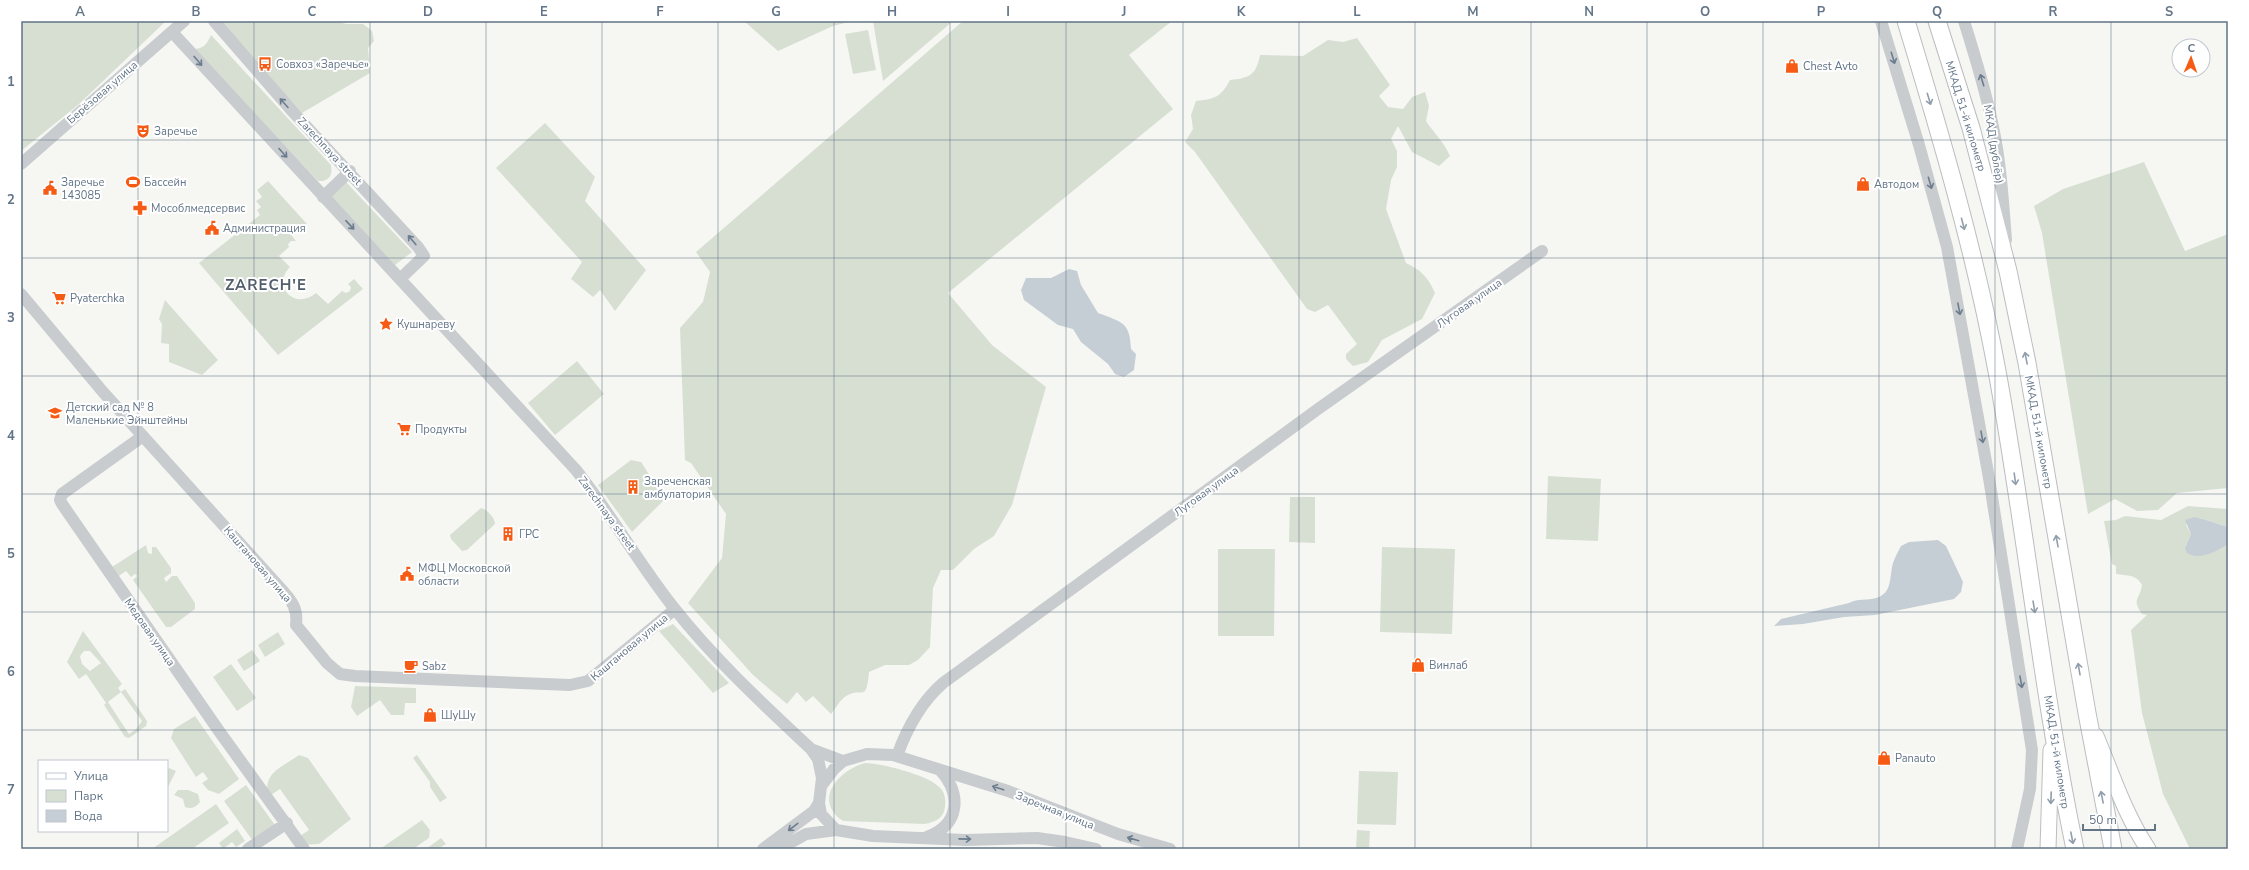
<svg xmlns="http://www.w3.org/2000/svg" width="2249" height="870" viewBox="0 0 2249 870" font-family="'Nunito Sans',sans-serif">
<rect width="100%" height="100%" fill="#f6f7f3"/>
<path fill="#d7dfd3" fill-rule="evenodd" d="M 21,21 L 166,21 L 78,105 L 21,151 Z
M 216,21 L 336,21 L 346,24 L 363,24 L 372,31 L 374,41 L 368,48 L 370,73 L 302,113 Z
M 744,21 L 853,21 L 833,26 L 778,51 Z
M 873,21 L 953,21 L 883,81 Z
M 963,21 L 1172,21 L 1129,55 L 1173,109 L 948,293 L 992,345 L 1046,387 L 1012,505 L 994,536 L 974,549 L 953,570 L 941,570 L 933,588 L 930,647 L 918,660 L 909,665 L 885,665 L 869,672 C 866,704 863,686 846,696 C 840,700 836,708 831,714 L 813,696 L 806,702 L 797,692 L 787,704 L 753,675 L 688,603 L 722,558 L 726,514 L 691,463 L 685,460 L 680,328 L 703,302 L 710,272 L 696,252 Z
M 868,30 L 876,70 L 853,74 L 845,34 Z
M 211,35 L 331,165 C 333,175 329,182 318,181 L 194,49 C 203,49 207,44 211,35 Z
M 1357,38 L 1390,85 L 1379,96 L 1388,107 L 1403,109 L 1412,97 L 1425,92 L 1429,106 L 1426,121 C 1434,133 1444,142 1450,156 L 1439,166 L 1412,152 L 1398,126 L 1391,139 L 1397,151 L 1397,167 L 1391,180 L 1386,209 L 1406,263 C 1421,270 1428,277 1435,293 L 1422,319 L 1382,340 L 1368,362 L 1353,366 L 1346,359 L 1346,354 L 1357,344 L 1328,305 L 1315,312 L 1307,309 L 1195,152 L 1185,142 L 1193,129 L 1191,115 L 1196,101 C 1215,99 1221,97 1230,80 C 1250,78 1256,75 1260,55 L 1303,56 L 1328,40 L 1343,42 Z
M 545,123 L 595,177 L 585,201 L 646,270 L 615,311 L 600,290 L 593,297 L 571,279 L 582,262 L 496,168 Z
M 2144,162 L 2185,251 L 2228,234 L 2228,488 L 2177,493 L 2158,510 L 2137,511 L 2115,499 L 2088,514 L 2042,233 L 2034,206 L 2063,189 Z
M 268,181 L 307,224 L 294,230 L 294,234 L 292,236 L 296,241 L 291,241 L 288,244 L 289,247 L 279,256 L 290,267 C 271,286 295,311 316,293 L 328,304 L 342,291 L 346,293 L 350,291 L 351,287 L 348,284 L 354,279 L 363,289 L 278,355 L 199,263 L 260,215 L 257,210 L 261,207 L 256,201 L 262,197 L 257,190 Z
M 345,181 L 412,252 L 395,265 L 329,196 Z
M 165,300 L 218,360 L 202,375 L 169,362 L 169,344 L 161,343 L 162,324 L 159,319 Z
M 577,361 L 604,394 L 555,435 L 528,403 Z
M 631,460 L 641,462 L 665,499 L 632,532 L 598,485 Z
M 1548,476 L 1601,479 L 1598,541 L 1546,539 Z
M 1290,497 L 1315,497 L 1315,543 L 1289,542 Z
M 2188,506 L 2228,509 L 2228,527 C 2215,524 2203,516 2190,518 L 2186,525 L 2191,534 L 2185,548 L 2202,555 L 2228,544 L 2228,849 L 2190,849 L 2163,794 L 2142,713 L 2131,630 L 2147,615 L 2142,614 C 2131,598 2140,600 2142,585 C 2136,574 2128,576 2116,574 L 2116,566 L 2112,564 L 2104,521 L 2116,520 L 2125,516 L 2161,520 Z
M 481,508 C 487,509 495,518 495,524 L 467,550 L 462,551 L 451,539 L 450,535 Z
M 146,545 L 148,553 L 152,554 L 152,547 L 156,547 L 171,568 L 171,573 L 164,578 L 166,582 L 172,576 L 177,576 L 195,603 L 195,609 L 171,627 L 166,627 L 133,580 L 137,576 L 135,574 L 131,577 L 126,571 L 116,578 L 112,567 Z
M 1382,547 L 1455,549 L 1452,634 L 1380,632 Z
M 1218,549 L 1275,549 L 1274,636 L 1218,636 Z
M 673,624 L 729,683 L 713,693 L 659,631 Z
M 83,631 L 122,684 L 118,688 L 121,692 L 125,689 L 147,721 L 146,726 L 129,738 L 125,737 L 104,705 L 106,703 L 86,674 L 79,679 L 67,662 ZM 84,651 L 90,651 L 101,663 L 90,671 L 82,664 L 80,656 ZM 121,692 L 142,721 L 136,729 L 129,734 L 108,702 Z
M 278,632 L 285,644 L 265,657 L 258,645 Z
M 252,650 L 260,661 L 244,671 L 237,660 Z
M 231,664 L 256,698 L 237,711 L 213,677 Z
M 355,686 L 416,688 L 416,703 L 405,703 L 404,715 L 391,715 L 380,700 L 357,716 L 351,707 Z
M 195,716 L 239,779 L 219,794 L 208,790 L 202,783 L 208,779 L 203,772 L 196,777 L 171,738 L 174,729 Z
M 299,755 L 308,758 L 351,819 L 319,844 L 302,845 L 297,838 L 309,830 L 280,789 L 268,797 C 263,772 281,768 299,755 Z
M 417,755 L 447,798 L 440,802 L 430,787 L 430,782 L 413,758 Z
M 865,763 C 881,763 927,775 938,786 C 944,790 946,798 945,805 C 945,818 935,822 925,824 L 843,821 C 812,800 839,770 865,763 Z
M 169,768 L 176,771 L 167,789 L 167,771 Z
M 1359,771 L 1398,772 L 1396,825 L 1357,824 Z
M 246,785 L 275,825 L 253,841 L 224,801 Z
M 178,790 L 188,790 L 198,794 L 200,802 C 195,808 192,809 185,807 L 183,799 L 174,795 Z
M 216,804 L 229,823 L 192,849 L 152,849 Z
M 422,820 L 430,830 L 429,838 L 413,849 L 380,849 Z
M 237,829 L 245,841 L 236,847 L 232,842 L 223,849 L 219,843 Z
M 1357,830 L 1370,831 L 1369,849 L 1356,849 Z
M 441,838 L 446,844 L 438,849 L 426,849 Z"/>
<path fill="#c5ced4" d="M 1069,269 L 1077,271 L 1081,285 L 1098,313 C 1122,322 1130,322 1131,349 L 1136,354 L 1134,370 L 1124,377 L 1115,374 L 1108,364 L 1081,342 L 1073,329 L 1058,325 L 1024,300 L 1021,290 L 1026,278 L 1051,278 Z
M 2194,517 C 2207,519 2216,524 2228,527 L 2228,544 C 2217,551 2199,561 2187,553 L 2185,548 L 2191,534 L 2185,520 Z
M 1938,540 L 1946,546 L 1963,582 L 1961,592 L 1954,599 L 1875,615 L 1844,617 L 1803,624 L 1774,626 L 1781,619 L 1849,603 C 1858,598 1867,601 1876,598 C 1893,593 1889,577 1893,563 C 1895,557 1898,552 1901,546 L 1909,542 Z"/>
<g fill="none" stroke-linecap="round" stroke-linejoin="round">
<defs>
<path id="major" d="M 2096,736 C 2112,774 2125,815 2148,849
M 2048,849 L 2051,750"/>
<path id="highway" d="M 1906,21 C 1941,136 1975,252 1997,371 C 2026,530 2042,691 2075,849
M 1937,21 L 1971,128 L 2008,271 L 2027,363 L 2087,713 L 2113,849"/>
</defs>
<use href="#major" stroke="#bbbec2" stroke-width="17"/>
<use href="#highway" stroke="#babdc0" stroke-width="19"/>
<path stroke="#c8cccf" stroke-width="12" d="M 214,21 L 293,112 L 418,247 L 424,256 L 400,279
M 1881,21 L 1919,145 L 1947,247 L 1989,478 L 2032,750 L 2030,789 L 2017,849
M 1964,21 C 1975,56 1986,91 1993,127 C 2001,164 2003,202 2006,240
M 172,32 L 576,470 C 611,514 639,564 674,608 C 715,660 763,704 811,749 L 818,759 L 822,778 L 819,803 L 821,814 L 836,830 L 873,836 L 966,840 L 1037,838 L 1065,842 L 1096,849
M 21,164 L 184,21
M 323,197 L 350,171
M 21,294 L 103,392 L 282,590 C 292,601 298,609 296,625 L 327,663 L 340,674 L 355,676 L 570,685 L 588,681 L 675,609
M 143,436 L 62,494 L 60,500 L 62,504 L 219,731 L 304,849
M 811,749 L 843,761
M 897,756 C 907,728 920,703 943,683 L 1318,409 L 1542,251
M 822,785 L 834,769 L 843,761 L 867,754 L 893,755 L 1008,791 L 1118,834 L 1170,849
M 927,837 C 960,825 962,794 940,770
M 248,849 L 287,823
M 763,849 L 814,811 L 819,803
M 779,849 L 806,834 L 836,830"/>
<use href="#major" stroke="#fff" stroke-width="15"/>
<use href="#highway" stroke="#fff" stroke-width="17"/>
</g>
<defs><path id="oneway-shaft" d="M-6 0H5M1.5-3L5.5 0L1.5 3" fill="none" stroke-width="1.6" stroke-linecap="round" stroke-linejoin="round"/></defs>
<g stroke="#6c7d8e">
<use href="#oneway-shaft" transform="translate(1893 58) rotate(73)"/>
<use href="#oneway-shaft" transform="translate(198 61) rotate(49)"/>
<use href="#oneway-shaft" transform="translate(1982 80) rotate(-107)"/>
<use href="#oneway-shaft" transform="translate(284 103) rotate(-132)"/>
<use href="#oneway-shaft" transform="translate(283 153) rotate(48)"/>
<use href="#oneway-shaft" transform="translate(1930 183) rotate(74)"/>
<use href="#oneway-shaft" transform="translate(350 225) rotate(47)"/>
<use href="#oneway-shaft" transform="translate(412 240) rotate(-130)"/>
<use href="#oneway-shaft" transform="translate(1959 309) rotate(79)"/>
<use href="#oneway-shaft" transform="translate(1982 437) rotate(80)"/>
<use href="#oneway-shaft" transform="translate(2021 682) rotate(80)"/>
<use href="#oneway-shaft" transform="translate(998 788) rotate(-162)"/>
<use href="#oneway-shaft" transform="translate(793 827) rotate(142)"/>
<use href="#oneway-shaft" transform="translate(965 839) rotate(1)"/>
<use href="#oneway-shaft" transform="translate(1133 839) rotate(-164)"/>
</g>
<g stroke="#919eab">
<use href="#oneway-shaft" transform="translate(1929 99) rotate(73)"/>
<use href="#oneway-shaft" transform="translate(1963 224) rotate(75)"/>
<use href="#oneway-shaft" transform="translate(2026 358) rotate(-101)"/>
<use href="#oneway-shaft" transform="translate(2015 479) rotate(82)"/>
<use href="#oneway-shaft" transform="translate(2057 541) rotate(-100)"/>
<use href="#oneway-shaft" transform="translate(2034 607) rotate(81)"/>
<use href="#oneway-shaft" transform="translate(2079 669) rotate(-100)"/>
<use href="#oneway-shaft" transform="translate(2102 797) rotate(-101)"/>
<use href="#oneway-shaft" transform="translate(2051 798) rotate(92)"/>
<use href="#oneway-shaft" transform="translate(2072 838) rotate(79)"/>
</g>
<path fill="none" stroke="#627487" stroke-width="1" stroke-opacity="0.55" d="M 138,21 L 138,761M 254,21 L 254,849M 370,21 L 370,849M 486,21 L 486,849M 602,21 L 602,849M 718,21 L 718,849M 834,21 L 834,849M 950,21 L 950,849M 1066,21 L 1066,849M 1183,21 L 1183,849M 1299,21 L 1299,849M 1415,21 L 1415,849M 1531,21 L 1531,849M 1647,21 L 1647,849M 1763,21 L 1763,849M 1879,21 L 1879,849M 1995,21 L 1995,849M 2111,21 L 2111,849M 21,140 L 2228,140M 21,258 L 2228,258M 21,376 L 2228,376M 21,494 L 2228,494M 21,612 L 2228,612M 21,730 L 2228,730M 138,831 L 138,849"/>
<defs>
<symbol id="bus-bare" viewBox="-9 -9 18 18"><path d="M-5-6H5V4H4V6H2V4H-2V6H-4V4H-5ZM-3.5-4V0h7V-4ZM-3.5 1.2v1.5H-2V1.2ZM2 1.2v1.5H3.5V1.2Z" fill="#f55b14" stroke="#fff" stroke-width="2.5" paint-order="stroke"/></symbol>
<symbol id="shop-bare" viewBox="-9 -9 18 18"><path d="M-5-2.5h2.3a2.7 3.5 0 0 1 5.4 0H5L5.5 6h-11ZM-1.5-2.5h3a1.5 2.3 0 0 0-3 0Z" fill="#f55b14" stroke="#fff" stroke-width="2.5" paint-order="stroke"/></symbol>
<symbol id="theatre-bare" viewBox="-9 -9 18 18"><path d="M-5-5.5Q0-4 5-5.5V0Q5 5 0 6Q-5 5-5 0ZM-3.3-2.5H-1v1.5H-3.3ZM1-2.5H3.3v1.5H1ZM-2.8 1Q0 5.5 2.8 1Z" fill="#f55b14" stroke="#fff" stroke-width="2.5" paint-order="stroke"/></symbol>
<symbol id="stadium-bare" viewBox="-9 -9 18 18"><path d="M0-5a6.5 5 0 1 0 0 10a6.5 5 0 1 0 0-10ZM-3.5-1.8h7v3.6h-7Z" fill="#f55b14" stroke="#fff" stroke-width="2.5" paint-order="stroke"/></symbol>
<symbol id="civic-bare" viewBox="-9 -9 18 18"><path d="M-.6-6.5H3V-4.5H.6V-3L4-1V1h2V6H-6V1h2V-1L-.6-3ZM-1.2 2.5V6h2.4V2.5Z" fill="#f55b14" stroke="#fff" stroke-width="2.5" paint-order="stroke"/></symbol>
<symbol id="pharmacy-bare" viewBox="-9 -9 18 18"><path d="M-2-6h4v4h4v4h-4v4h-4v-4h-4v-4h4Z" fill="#f55b14" stroke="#fff" stroke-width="2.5" paint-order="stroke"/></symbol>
<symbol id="supermarket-bare" viewBox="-9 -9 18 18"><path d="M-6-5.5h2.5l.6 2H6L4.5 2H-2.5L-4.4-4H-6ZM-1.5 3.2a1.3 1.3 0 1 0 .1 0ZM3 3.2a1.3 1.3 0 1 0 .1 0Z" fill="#f55b14" stroke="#fff" stroke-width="2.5" paint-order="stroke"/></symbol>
<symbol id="sight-bare" viewBox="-9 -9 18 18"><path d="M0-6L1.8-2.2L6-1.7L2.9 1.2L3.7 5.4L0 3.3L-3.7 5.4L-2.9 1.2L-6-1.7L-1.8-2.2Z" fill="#f55b14" stroke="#fff" stroke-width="2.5" paint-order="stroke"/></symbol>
<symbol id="school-bare" viewBox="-9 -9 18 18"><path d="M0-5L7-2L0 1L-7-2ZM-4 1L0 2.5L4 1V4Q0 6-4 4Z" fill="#f55b14" stroke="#fff" stroke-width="2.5" paint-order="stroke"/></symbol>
<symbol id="building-bare" viewBox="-9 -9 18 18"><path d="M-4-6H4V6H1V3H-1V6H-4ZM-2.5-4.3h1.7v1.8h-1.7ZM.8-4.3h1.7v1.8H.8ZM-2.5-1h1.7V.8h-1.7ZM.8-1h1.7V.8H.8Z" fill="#f55b14" stroke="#fff" stroke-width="2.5" paint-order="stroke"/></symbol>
<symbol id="cafe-bare" viewBox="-9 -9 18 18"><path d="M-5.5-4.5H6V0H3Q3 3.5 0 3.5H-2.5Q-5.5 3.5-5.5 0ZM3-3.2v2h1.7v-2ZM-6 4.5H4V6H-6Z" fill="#f55b14" stroke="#fff" stroke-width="2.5" paint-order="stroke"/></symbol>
</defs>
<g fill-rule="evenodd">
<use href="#bus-bare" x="255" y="54" width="20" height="20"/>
<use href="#shop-bare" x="1782" y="56" width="20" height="20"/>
<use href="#theatre-bare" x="133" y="121" width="20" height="20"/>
<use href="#stadium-bare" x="123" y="172" width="20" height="20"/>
<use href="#shop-bare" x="1853" y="174" width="20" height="20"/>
<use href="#civic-bare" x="40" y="178" width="20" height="20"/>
<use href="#pharmacy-bare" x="130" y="198" width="20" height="20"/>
<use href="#civic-bare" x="202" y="218" width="20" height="20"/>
<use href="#supermarket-bare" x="49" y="288" width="20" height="20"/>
<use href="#sight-bare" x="376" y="314" width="20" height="20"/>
<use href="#school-bare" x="45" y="403" width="20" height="20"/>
<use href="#supermarket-bare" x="394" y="419" width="20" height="20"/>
<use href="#building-bare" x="623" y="477" width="20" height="20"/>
<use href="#building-bare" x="498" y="524" width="20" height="20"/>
<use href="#civic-bare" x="397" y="564" width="20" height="20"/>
<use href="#shop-bare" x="1408" y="655" width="20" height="20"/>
<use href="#cafe-bare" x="401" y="656" width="20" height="20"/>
<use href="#shop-bare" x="420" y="705" width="20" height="20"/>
<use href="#shop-bare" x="1874" y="748" width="20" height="20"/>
</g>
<g text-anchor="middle" stroke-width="4" stroke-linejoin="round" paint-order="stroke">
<g font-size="11" fill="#627487" stroke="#fff" text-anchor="start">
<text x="276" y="68">Совхоз «Заречье»</text>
<text x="1803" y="70">Chest Avto</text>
<text x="154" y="135">Заречье</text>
<text x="61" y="186">Заречье<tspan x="61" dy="13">143085</tspan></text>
<text x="144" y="186">Бассейн</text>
<text x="1874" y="188">Автодом</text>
<text x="151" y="212">Мособлмедсервис</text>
<text x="223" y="232">Администрация</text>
<text x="70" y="302">Pyaterchka</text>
<text x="397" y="328">Кушнареву</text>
<text x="66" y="411">Детский сад № 8<tspan x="66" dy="13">Маленькие Эйнштейны</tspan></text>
<text x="415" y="433">Продукты</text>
<text x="644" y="485">Зареченская<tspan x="644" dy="13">амбулатория</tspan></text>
<text x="519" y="538">ГРС</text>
<text x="418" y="572">МФЦ Московской<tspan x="418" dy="13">области</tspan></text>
<text x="1429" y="669">Винлаб</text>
<text x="422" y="670">Sabz</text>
<text x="441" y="719">ШуШу</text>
<text x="1895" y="762">Panauto</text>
</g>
<g font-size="11" fill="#627487" stroke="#fff">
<text transform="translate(102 92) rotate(-41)" y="4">Берёзовая улица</text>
<text transform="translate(1966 116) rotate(73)" y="4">МКАД, 51-й километр</text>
<text transform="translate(1994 144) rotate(81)" y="4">МКАД (дублёр)</text>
<text transform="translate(330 151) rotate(47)" y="4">Zarechnaya street</text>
<text transform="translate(1469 303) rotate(-35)" y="4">Луговая улица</text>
<text transform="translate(2039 432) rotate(80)" y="4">МКАД, 51-й километр</text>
<text transform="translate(1206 491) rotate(-36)" y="4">Луговая улица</text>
<text transform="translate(607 513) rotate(54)" y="4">Zarechnaya street</text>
<text transform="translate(258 564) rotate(49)" y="4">Каштановая улица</text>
<text transform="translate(150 632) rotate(55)" y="4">Медовая улица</text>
<text transform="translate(629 647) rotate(-40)" y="4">Каштановая улица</text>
<text transform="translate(2057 752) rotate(81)" y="4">МКАД, 51-й километр</text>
<text transform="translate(1055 810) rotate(22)" y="4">Заречная улица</text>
</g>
<g font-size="15" font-weight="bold" letter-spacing="1" fill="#515e6b" stroke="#fff">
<text x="266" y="290">ZARECH'E</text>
</g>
</g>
<rect width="2249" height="870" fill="none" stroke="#ffffff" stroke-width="44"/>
<rect x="38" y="760" width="130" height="72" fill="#ffffff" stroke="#c0c7cf"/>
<rect x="46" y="773" width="20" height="6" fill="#ffffff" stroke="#c0c7cf"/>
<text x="74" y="780" font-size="12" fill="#627487">Улица</text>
<rect x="46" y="790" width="20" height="12" fill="#d7dfd3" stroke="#c0c7cf"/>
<text x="74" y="800" font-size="12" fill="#627487">Парк</text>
<rect x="46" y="810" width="20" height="12" fill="#c5ced4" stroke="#c0c7cf"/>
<text x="74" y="820" font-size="12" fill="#627487">Вода</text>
<g transform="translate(2191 58) rotate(2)"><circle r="19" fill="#ffffff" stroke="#c0c7cf"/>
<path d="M0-3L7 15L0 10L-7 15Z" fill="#f55b14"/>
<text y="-6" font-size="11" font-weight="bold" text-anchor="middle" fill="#627487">С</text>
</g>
<path d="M2083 824v6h72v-6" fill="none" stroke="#627487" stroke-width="2"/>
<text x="2089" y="824" font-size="12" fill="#627487" stroke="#ffffff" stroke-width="3" paint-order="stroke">50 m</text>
<rect x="22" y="22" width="2205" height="826" fill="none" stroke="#627487" stroke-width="1.5"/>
<g font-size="13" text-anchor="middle" font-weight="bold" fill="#627487">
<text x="80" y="16">A</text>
<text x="196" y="16">B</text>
<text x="312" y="16">C</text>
<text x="428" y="16">D</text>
<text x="544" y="16">E</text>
<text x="660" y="16">F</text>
<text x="776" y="16">G</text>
<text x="892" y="16">H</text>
<text x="1008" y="16">I</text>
<text x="1124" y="16">J</text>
<text x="1241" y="16">K</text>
<text x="1357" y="16">L</text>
<text x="1473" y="16">M</text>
<text x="1589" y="16">N</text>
<text x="1705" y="16">O</text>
<text x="1821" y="16">P</text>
<text x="1937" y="16">Q</text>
<text x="2053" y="16">R</text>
<text x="2169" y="16">S</text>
<text x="11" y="86">1</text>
<text x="11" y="204">2</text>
<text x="11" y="322">3</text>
<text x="11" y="440">4</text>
<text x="11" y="558">5</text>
<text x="11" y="676">6</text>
<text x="11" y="794">7</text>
</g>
</svg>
